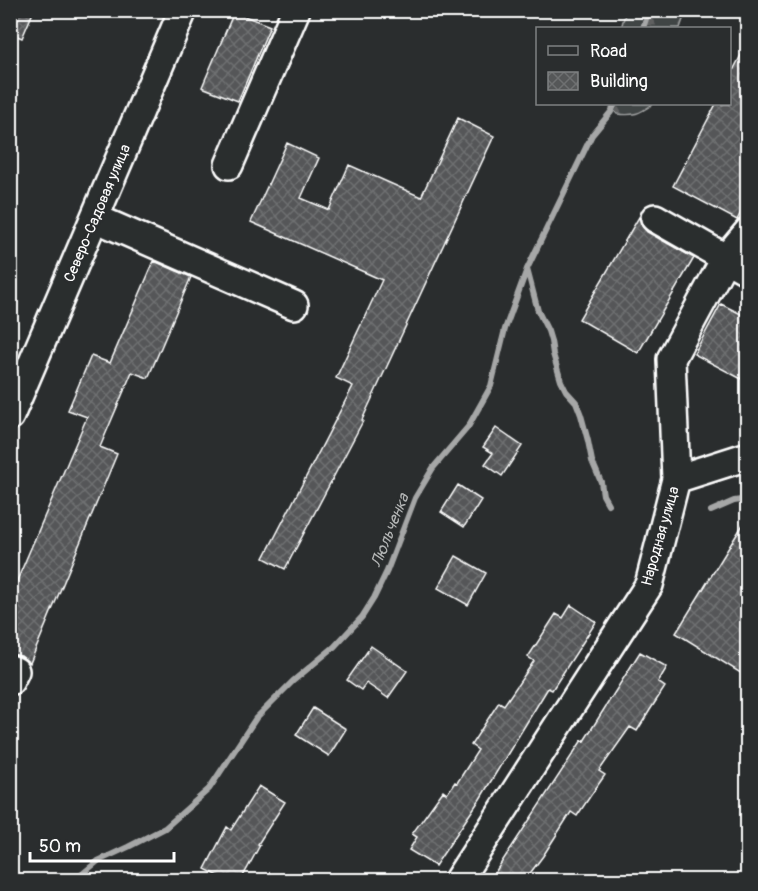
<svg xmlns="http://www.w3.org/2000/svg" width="758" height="891" viewBox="0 0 758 891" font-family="Pangolin,sans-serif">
<defs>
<pattern id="forest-firs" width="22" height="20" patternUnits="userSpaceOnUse" patternTransform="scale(1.5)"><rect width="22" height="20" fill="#414445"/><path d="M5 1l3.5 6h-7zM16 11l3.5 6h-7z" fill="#5e6061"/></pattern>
<pattern id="building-cross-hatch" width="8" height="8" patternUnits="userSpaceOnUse" patternTransform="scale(1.5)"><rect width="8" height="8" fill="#555758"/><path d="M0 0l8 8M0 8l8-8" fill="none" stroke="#6e7071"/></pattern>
</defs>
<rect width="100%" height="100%" fill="#2a2d2e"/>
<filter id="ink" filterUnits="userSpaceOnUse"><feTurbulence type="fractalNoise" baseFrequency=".0167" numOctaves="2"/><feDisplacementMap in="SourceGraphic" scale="12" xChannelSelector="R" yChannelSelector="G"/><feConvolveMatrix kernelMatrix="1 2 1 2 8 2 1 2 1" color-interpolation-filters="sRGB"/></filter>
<g filter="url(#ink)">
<path fill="url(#forest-firs)" stroke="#a0a2a2" stroke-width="1.5" d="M 626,11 L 626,10 L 686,11 L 680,28 L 621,28 Z
M 611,104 L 653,104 C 639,114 634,116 617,114 L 611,107 Z"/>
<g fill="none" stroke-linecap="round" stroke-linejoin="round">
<path stroke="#a6a7a7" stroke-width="6" d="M 643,28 L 649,10
M 527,269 L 538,311 L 548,331 L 551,341 L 553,354 L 561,381 L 566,391 L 576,402 L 581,415 L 588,441 L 592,461 L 601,482 L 603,495 L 608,504
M 711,511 L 734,501 L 748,499
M 75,880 L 98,861 L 128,847 L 165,828 L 209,789 L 256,718 L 293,681 L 334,647 L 362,617 L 374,598 L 387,571 L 415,498 L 433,468 L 468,427 L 491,386 L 505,329 L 527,269 L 592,135 L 611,112 L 615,104"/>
</g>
<path fill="url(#building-cross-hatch)" stroke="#fff" stroke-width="1.5" d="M 10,10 L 34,10 L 22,38 L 10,33 Z
M 234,12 L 270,26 L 238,101 L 202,87 Z
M 747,44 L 747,201 L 737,220 L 673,186 L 716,104 L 729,104 L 729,78 Z
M 458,118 L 494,136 L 362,420 L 363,421 L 285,569 L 264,558 L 353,386 L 336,378 L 382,280 L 251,222 L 287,143 L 319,158 L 301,198 L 329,210 L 349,165 L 421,197 Z
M 639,217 L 642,226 L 647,232 L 694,258 L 638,353 L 579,319 Z
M 154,261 L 191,277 L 148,378 L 132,372 L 100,447 L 117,454 L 30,663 L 21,656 L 10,654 L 10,580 L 16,583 L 87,417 L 68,410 L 91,356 L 110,363 Z
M 721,304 L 747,317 L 747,382 L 694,354 Z
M 496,428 L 522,446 L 502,476 L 485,464 L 493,453 L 483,447 Z
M 458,485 L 481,500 L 464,527 L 441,512 Z
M 747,518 L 747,677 L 676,633 Z
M 456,556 L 486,573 L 468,605 L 438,588 Z
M 571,605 L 596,622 L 552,690 L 548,688 L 480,799 L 435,866 L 409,850 L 417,837 L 412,834 L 443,791 L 447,794 L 455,782 L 457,783 L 478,750 L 471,745 L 499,702 L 504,705 L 534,661 L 528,657 L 556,614 L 563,618 Z
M 371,646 L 407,671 L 388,698 L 366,683 L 361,690 L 347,680 Z
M 640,652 L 667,667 L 658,682 L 665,687 L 650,710 L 637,731 L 630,727 L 599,771 L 605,775 L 591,795 L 577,816 L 571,812 L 543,856 L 525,880 L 490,880 L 582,740 L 584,741 Z
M 313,708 L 346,729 L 329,756 L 296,735 Z
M 259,786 L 285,802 L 258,844 L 260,845 L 241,880 L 226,880 L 205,869 L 227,827 L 231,830 Z"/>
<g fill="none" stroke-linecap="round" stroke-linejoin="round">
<defs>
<path id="minor" d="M 229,165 L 296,10
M 95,218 L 294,305
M 655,218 L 748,271
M 10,416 L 183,10
M 676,479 L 748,456
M 10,669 L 15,671 L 10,681
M 458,880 L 649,585 L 676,479 L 671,359 L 725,259 L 748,232"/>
</defs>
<use href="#minor" stroke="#fff" stroke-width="32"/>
<use href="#minor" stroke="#2a2d2e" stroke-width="27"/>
</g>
</g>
<g text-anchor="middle" stroke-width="5" stroke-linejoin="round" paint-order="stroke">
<g font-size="15" fill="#fff" stroke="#2a2d2e">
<text transform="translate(97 213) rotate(-67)" y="5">Северо-Садовая улица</text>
<text transform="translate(660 536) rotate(-74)" y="5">Народная улица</text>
</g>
<g font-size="16" font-style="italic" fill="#b4b6b6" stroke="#2a2d2e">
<text transform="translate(389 530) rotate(-68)" y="6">Люльченка</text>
</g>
</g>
<rect width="758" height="891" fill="none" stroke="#2a2d2e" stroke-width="36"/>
<rect x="18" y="18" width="722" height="855" fill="none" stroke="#fff" stroke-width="2" filter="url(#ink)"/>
<rect x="536" y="27" width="195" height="78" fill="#2a2d2e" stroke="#7f8182" stroke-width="1.5"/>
<rect x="548" y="46" width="30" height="9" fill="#2a2d2e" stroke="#7f8182" stroke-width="1.5"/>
<text x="590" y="57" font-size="18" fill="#ffffff">Road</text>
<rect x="548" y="72" width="30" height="18" fill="url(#building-cross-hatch)" stroke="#7f8182" stroke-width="1.5"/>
<text x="590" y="87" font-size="18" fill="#ffffff">Building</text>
<path d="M30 852v9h144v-9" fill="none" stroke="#ffffff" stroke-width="3"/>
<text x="39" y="852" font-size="18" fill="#ffffff" stroke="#2a2d2e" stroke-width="4.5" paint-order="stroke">50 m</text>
</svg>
